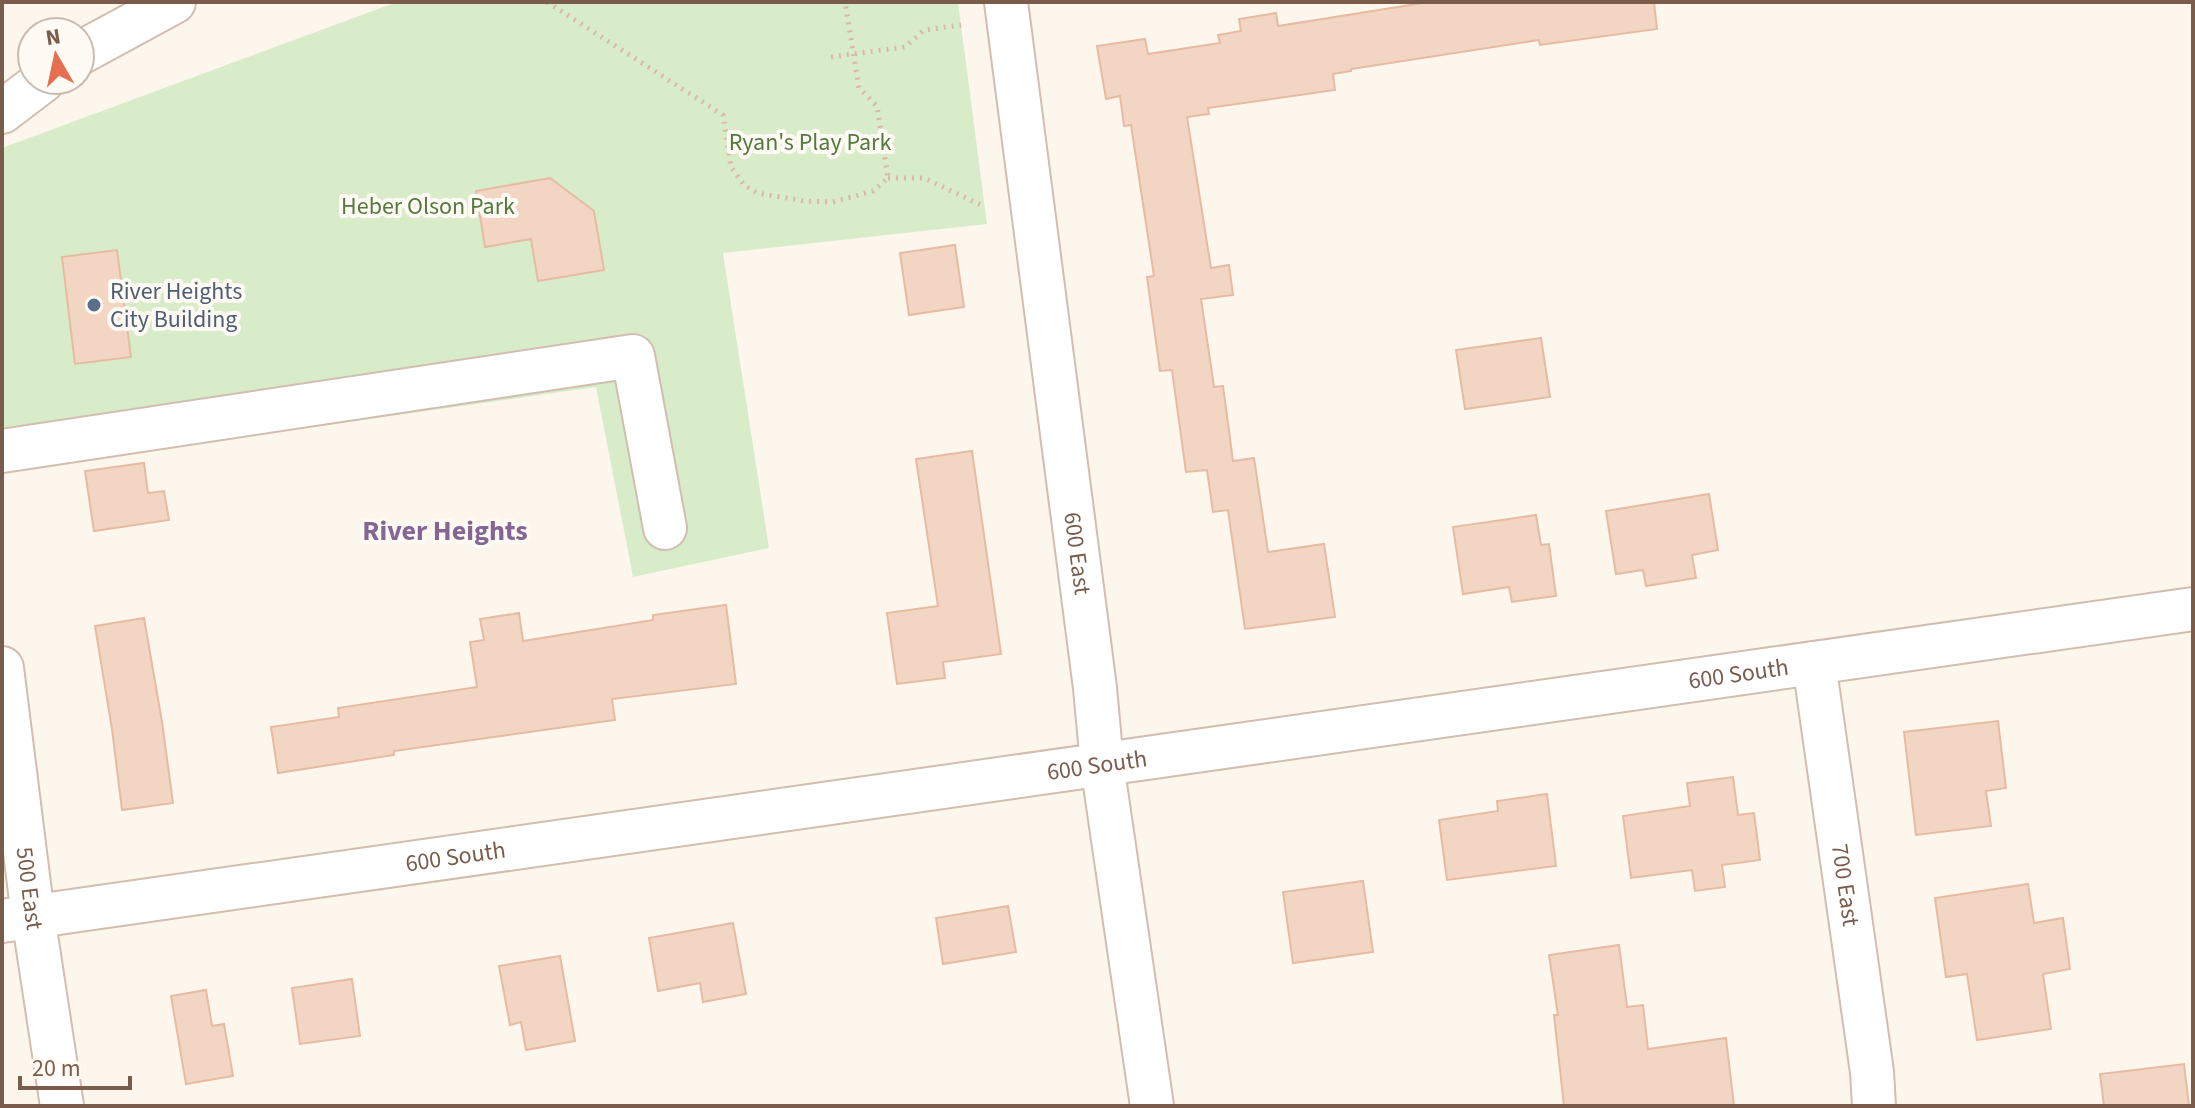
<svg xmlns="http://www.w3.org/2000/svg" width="2195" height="1108" viewBox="0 0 2195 1108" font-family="'Source Sans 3',sans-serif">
<rect width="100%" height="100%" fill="#fdf6ec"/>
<path fill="#d8ecc9" d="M 397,2 L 958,2 L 987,224 L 723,253 L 769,548 L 633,577 L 596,387 L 9,470 L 2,413 L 2,148 Z"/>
<path fill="#f3d5c3" stroke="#e6bba3" stroke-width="2" d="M 1429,2 L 1654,2 L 1657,29 L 1540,45 L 1539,40 L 1351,69 L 1351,71 L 1333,74 L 1335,90 L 1208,108 L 1209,114 L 1187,117 L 1211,268 L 1229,265 L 1233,295 L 1201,299 L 1214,387 L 1223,386 L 1233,461 L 1254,458 L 1268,552 L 1324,544 L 1335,617 L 1245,629 L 1228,510 L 1213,512 L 1207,470 L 1186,472 L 1172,370 L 1160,371 L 1147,277 L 1154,276 L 1131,125 L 1124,126 L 1120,96 L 1106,99 L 1097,46 L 1145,39 L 1148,54 L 1220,43 L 1218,35 L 1241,31 L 1239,19 L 1276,13 L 1278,26 Z
M 550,178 L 594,211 L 604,270 L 538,281 L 531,239 L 485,247 L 476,191 Z
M 955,245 L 964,307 L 909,315 L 900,253 Z
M 117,250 L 131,357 L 75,364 L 62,257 Z
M 1541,338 L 1550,397 L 1465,409 L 1456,350 Z
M 972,451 L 1001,654 L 943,662 L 945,678 L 897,684 L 887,613 L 938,606 L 916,459 Z
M 144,463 L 148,493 L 164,491 L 169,520 L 94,531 L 85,471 Z
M 1709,494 L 1718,550 L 1692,555 L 1696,578 L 1646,586 L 1643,570 L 1616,574 L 1606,511 Z
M 1536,515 L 1541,545 L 1549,544 L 1556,596 L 1512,602 L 1509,587 L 1463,594 L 1453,527 Z
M 726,605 L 736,684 L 612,699 L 615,720 L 394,751 L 394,755 L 278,773 L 271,727 L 339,717 L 338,708 L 477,687 L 470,642 L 484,640 L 480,619 L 519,613 L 523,641 L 653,620 L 653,615 Z
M 144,618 L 162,722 L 173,803 L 122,810 L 112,729 L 95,626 Z
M 1998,721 L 2006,788 L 1986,791 L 1991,826 L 1916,835 L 1904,732 Z
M 1733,777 L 1738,815 L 1754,813 L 1760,860 L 1722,865 L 1725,887 L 1695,891 L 1692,870 L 1631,878 L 1623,816 L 1690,806 L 1687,783 Z
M 1547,794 L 1556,866 L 1447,880 L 1439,820 L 1498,811 L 1497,801 Z
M 1363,881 L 1373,952 L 1293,963 L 1283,892 Z
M 2028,884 L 2034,923 L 2063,918 L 2070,969 L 2043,974 L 2051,1029 L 1977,1040 L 1967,974 L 1946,977 L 1935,898 Z
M 1008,906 L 1016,952 L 943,964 L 936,918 Z
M 733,923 L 746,994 L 703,1002 L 700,983 L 658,991 L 649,938 Z
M 1619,945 L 1627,1007 L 1643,1005 L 1648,1049 L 1726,1038 L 1734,1106 L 1564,1106 L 1554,1015 L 1558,1015 L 1549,955 Z
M 560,956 L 575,1041 L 526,1050 L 521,1022 L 510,1025 L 499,966 Z
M 352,979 L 360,1036 L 300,1044 L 292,988 Z
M 206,990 L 212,1026 L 224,1024 L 233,1076 L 186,1084 L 171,996 Z
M 2184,1064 L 2189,1106 L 2104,1106 L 2100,1074 Z"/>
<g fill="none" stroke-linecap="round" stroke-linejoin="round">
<defs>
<g id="minor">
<path id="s1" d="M 1006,2 L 1095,688 L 1102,764 L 1152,1106"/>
<path d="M 80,53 L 174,2"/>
<path d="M 2,112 L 44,80"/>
<path d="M 2,451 L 633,356 L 665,528"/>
<path id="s2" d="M 1814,663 L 1872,1072 L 1874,1106"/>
<path id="s3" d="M 2,668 L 33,916 L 62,1106"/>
<path id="s4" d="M 2,921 L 2193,609"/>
</g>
</defs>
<use href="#minor" stroke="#d1beb0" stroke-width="46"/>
<path stroke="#d9b8a5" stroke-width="5" stroke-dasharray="2 6" stroke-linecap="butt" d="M 547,2 L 723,115 L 731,167 L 744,185 L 757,193 L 805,201 L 833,202 L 873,191 L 888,178 L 877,106 L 859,88 L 845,2
M 831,57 L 905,47 L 924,30 L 961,25
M 888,178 L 924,178 L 983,206"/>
<use href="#minor" stroke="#fff" stroke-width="42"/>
</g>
<circle fill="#5c6f8a" stroke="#fffaf3" stroke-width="3" cx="94" cy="305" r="8"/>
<g text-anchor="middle" stroke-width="8" stroke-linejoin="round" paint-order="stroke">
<g font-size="24" fill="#537a41" stroke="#fffaf3">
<text x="810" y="150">Ryan's Play Park</text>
<text x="428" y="214">Heber Olson Park</text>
</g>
<g font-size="24" fill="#4e5e75" stroke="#fffaf3" text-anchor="start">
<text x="110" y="299">River Heights<tspan x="110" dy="28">City Building</tspan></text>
</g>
<g font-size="24" fill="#7a5c4d" stroke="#fffaf3">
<text dy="8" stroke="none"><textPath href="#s1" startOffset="556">600 East</textPath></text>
<text dy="8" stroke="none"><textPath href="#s4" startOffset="1754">600 South</textPath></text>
<text dy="8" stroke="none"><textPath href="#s4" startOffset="1106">600 South</textPath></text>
<text dy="8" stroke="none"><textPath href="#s4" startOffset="458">600 South</textPath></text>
<text dy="8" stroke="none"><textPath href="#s2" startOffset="224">700 East</textPath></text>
<text dy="8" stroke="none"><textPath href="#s3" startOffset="222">500 East</textPath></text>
</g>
<g font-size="28" font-weight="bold" fill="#846695" stroke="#fffaf3">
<text x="445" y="540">River Heights</text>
</g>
</g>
<rect width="2195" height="1108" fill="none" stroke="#7a5c4d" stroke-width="8"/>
<g transform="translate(56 56) rotate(351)"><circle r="38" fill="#fffaf3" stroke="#cabbb1" stroke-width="2"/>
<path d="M0-6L14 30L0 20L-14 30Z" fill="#e76f51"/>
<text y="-12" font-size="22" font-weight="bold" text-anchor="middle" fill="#7a5c4d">N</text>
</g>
<path d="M20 1076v12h110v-12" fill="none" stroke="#7a5c4d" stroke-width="4"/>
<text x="32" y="1076" font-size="24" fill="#7a5c4d" stroke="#fffaf3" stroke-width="6" paint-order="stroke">20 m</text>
</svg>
